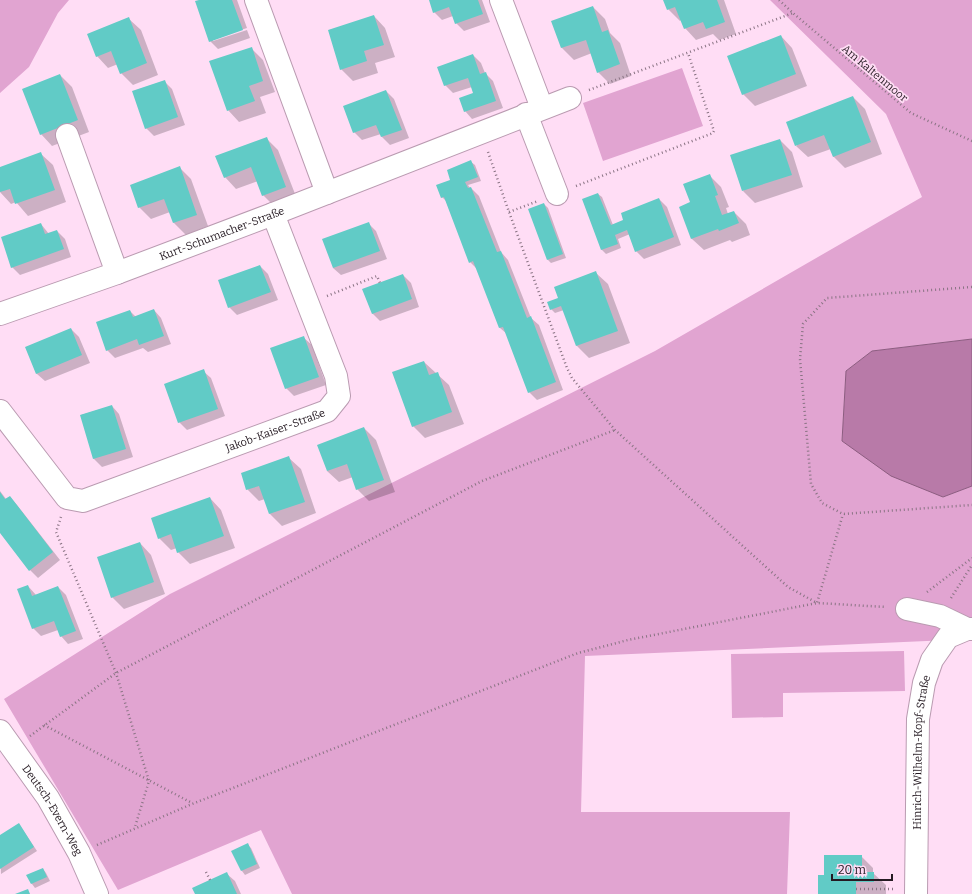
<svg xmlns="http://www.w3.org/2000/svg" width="972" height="894" viewBox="0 0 972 894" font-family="Bitter,serif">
<rect width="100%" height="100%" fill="#ffddf5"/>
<path fill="#e1a4d1" d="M 0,0 L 69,0 L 58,13 L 29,67 L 0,93 Z
M 770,0 L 972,0 L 972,339 L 872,351 L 846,371 L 842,441 L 943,497 L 972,486 L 972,639 L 585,656 L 581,812 L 790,812 L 787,894 L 292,894 L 261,830 L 118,890 L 4,699 L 170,594 L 655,351 L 922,197 L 886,114 Z
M 682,68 L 703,126 L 603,161 L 583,103 Z
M 904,651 L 905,691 L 783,693 L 783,717 L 732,718 L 731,654 Z"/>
<path fill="#b87aa8" stroke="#8c5d80" d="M 972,339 L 972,486 L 943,497 L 891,476 L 842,441 L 846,371 L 872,351 Z"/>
<path fill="#0003" d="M 202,0 L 237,0 L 247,28 L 213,39 L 213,41 L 247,30 L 250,38 L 218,49 L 210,41 Z
M 430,0 L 482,0 L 490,22 L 464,31 L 456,23 L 453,16 L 442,20 L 434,12 Z
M 664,0 L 724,0 L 736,34 L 719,40 L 713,34 L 696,40 L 685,28 L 681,20 L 680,21 L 668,9 Z
M 593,7 L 605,19 L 610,33 L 620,43 L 631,76 L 610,84 L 598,72 L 592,53 L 574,60 L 562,48 L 553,22 Z
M 374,16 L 385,28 L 395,57 L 375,63 L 378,73 L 353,81 L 341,69 Z
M 129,19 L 141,30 L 158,75 L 133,85 L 121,73 L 118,64 L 108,68 L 97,56 Z
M 781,36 L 792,48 L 807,86 L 755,106 L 743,94 Z
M 251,48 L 263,60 L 275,92 L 260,97 L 266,113 L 239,122 L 228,110 Z
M 473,55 L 481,63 L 485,73 L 493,81 L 503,108 L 472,119 L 465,111 L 474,94 L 472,87 L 453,93 L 445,85 Z
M 60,75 L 72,87 L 89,132 L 52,146 L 41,134 Z
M 164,81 L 172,89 L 185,125 L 154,136 L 146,128 Z
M 386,91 L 394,99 L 409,138 L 390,145 L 382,137 L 381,134 L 362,140 L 354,132 Z
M 853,97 L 865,109 L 882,154 L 845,168 L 833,156 L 831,149 L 808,157 L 796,146 Z
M 266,138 L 278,150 L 297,199 L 275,207 L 263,195 L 258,181 L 236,189 L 225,177 Z
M 780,140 L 792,152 L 803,187 L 755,203 L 743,191 Z
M 41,154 L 53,165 L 66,202 L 28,216 L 16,202 L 11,204 L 0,192 L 0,168 Z
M 471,162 L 475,165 L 481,181 L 468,185 L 470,188 L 471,188 L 479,196 L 501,252 L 508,260 L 531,318 L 539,325 L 563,390 L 537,400 L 529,392 L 507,334 L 500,328 L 478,270 L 470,262 L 446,201 L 442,197 L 452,180 Z
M 180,168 L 191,179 L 208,226 L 186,235 L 174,223 L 170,212 L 151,219 L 139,207 Z
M 709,175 L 721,187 L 729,207 L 726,208 L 728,214 L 734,212 L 746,224 L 750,235 L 732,242 L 730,240 L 704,250 L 692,239 L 692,203 Z
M 598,194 L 602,197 L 613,225 L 623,221 L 659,199 L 667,207 L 681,245 L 644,259 L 636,251 L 630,234 L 618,239 L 621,248 L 606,254 L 602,250 L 583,200 Z
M 544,204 L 548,208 L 566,258 L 551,263 L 548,260 Z
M 41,224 L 49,234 L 57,231 L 65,239 L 71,257 L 20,275 L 12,267 Z
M 369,224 L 376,231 L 387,259 L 341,275 L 333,268 Z
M 260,266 L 268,274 L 278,300 L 237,315 L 229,307 Z
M 596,273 L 608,284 L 630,343 L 589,358 L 577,346 L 564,310 L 555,313 L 551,309 L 558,299 Z
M 403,275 L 411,283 L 419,307 L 380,321 L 372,313 Z
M 154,310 L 161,318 L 171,344 L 148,352 L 143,348 L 115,358 L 107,350 L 130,311 L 136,317 Z
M 71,329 L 79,337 L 90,363 L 45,381 L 37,374 L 27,348 Z
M 304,338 L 312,345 L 326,385 L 294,396 L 286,388 Z
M 424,362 L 449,385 L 464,424 L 425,438 L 413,426 Z
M 203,371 L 211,378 L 225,416 L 187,430 L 179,422 Z
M 112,406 L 119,414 L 133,457 L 102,467 L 94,459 L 81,415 Z
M 364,428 L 376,440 L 395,492 L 369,501 L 357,489 L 353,477 L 339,482 L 327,471 Z
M 289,458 L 301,469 L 316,513 L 282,526 L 270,514 L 265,499 L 259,501 L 247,489 Z
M 0,491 L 6,499 L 10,497 L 17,505 L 60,560 L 38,578 L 30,570 L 0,532 Z
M 210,498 L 221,510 L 235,548 L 190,564 L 178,552 L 177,548 L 171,550 L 159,538 Z
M 140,543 L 151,555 L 165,594 L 124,609 L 112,597 Z
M 28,586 L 36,595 L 58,587 L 66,595 L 83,639 L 68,644 L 61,636 L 58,630 L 41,636 L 33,628 Z
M 19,824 L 37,851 L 1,874 L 0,836 Z
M 248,845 L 251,848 L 260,868 L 245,875 L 242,871 L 233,851 Z
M 861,856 L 873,868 L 873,873 L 886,885 L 886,894 L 819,894 L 825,876 Z
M 43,869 L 46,873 L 50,881 L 35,888 L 32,884 L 28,875 Z
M 227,874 L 235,881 L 241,894 L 196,894 Z"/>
<path fill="#61cbc6" d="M 199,0 L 232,0 L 243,30 L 209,42 L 195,1 Z
M 429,0 L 478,0 L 483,14 L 455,24 L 449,7 L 433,13 Z
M 663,0 L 717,0 L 725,22 L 706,29 L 703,22 L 684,29 L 675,7 L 667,10 Z
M 593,6 L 602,32 L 608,30 L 620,64 L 597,73 L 586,40 L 561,48 L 551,21 Z
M 374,15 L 384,45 L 364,51 L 367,61 L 340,70 L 328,30 Z
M 129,17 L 147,63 L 120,74 L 111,51 L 96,57 L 87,34 Z
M 781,35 L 796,74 L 742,95 L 727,56 Z
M 252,47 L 263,81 L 249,86 L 255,101 L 227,111 L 209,61 Z
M 473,54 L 480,74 L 486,72 L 496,101 L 464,112 L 459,98 L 473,93 L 468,78 L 444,86 L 437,67 Z
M 60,74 L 78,120 L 40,135 L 22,89 Z
M 165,80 L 178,117 L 145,129 L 132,91 Z
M 386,90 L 402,130 L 381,137 L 376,125 L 353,133 L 343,106 Z
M 853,96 L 871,142 L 833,157 L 824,135 L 795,146 L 786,122 Z
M 267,137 L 286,187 L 262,196 L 251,167 L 224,178 L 215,156 Z
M 780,139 L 792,175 L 742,191 L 730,155 Z
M 41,152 L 55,190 L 15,204 L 10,189 L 0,192 L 0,167 Z
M 471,160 L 478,177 L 465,182 L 468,188 L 471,187 L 497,252 L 501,251 L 527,318 L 531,316 L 556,382 L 528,393 L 503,327 L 499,328 L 473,261 L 469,263 L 444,197 L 441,198 L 436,185 L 450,180 L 447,170 Z
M 180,166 L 197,215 L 173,223 L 164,199 L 138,208 L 130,185 Z
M 710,174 L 718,195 L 715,196 L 722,215 L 734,211 L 739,223 L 719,231 L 718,229 L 691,239 L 679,207 L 690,202 L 683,184 Z
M 598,193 L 611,225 L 623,220 L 621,213 L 659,198 L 674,237 L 635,252 L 627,230 L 615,235 L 618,244 L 601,250 L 582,199 Z
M 544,203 L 563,254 L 547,260 L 528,209 Z
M 369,222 L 380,251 L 333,268 L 322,239 Z
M 41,223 L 45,234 L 57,230 L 64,249 L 11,268 L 1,237 Z
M 260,265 L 271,292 L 228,308 L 218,280 Z
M 596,271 L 618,331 L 576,346 L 561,306 L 550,310 L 547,302 L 558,298 L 554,287 Z
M 403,274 L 412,299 L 372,314 L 362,289 Z
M 154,309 L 164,336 L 139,345 L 137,339 L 106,351 L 96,322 L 130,310 L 133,317 Z
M 71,328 L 82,355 L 36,374 L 25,347 Z
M 304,336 L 319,377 L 285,389 L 270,348 Z
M 424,361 L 429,375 L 438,372 L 452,412 L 412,427 L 392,372 Z
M 204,369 L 218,409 L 178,423 L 164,384 Z
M 112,405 L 126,449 L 93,459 L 80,415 Z
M 364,427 L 384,480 L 356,490 L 347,464 L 327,471 L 317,445 Z
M 289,456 L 305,502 L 269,514 L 259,486 L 246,490 L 241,473 Z
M 0,492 L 5,499 L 10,496 L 53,552 L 29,571 L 0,533 Z
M 210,497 L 224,536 L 177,553 L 171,534 L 158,539 L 151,518 Z
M 140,542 L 154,582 L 111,598 L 97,557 Z
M 28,585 L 32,596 L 58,586 L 76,631 L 60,637 L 54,621 L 32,629 L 17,589 Z
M 19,823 L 34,847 L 0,869 L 0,835 Z
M 248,843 L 257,864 L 241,871 L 231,851 Z
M 824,855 L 862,855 L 862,872 L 874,872 L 874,882 L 856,882 L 856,894 L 818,894 L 818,875 L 824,875 Z
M 43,868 L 47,877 L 31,884 L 26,875 Z
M 227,872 L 237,894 L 195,894 L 192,888 Z
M 28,889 L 30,894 L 15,894 Z"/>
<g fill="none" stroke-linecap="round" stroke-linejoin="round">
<defs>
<g id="minor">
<path d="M 256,0 L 327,193"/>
<path d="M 501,0 L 542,108"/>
<path d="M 526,114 L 557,194"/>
<path d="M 67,135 L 117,273"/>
<path id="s1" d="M 0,314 L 117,273 L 273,214 L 570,98"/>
<path id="s2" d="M 0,411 L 67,498 L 83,501 L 327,411 L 339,396 L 336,376 L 273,214"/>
<path d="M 907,609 L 940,616 L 967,629 L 972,629"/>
<path id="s3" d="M 0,731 L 48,798 L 79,853 L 97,894"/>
<path id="s4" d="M 916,894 L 918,719 L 924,683 L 932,660 L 948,637 L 967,629"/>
</g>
</defs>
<use href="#minor" stroke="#ba9bb1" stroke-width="24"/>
<path stroke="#8a7484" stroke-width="2.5" stroke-dasharray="1 3" stroke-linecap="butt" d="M 779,0 L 793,13 L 911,113 L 972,141
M 589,90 L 793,13
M 488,152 L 509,212 L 567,368 L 572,378 L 615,430 L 788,587 L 817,603 L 843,514
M 576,186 L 713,133 L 714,131 L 688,53
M 509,212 L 538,201
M 972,287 L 827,298 L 803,324 L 800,359 L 811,484 L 822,503 L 843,514 L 972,505
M 327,296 L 377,276 L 380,283
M 61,517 L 56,532 L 116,673 L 149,781 L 135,827
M 927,592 L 972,558
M 951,598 L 972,565
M 44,725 L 192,803
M 30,736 L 116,673 L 482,481 L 615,430
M 97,845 L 192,804 L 578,653 L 628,640 L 817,603 L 886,607
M 206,872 L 210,880
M 856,889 L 895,889"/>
<use href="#minor" stroke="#fff" stroke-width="22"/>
</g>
<g text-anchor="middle" stroke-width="3.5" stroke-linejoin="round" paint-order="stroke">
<g font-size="11" fill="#251a22" stroke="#ffddf5">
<text transform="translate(875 73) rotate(40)" y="4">Am Kaltenmoor</text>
<text dy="4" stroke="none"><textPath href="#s1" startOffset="236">Kurt-Schumacher-Straße</textPath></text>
<text dy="4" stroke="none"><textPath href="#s2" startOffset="331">Jakob-Kaiser-Straße</textPath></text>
<text dy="4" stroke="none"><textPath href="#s4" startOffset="142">Hinrich-Wilhelm-Kopf-Straße</textPath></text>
<text dy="4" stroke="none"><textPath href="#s3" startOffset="95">Deutsch-Evern-Weg</textPath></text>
</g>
</g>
<path d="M832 874v6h60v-6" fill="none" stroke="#251a22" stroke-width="2"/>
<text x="838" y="874" font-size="12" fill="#251a22" stroke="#ffddf5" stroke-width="3" paint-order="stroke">20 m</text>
</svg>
